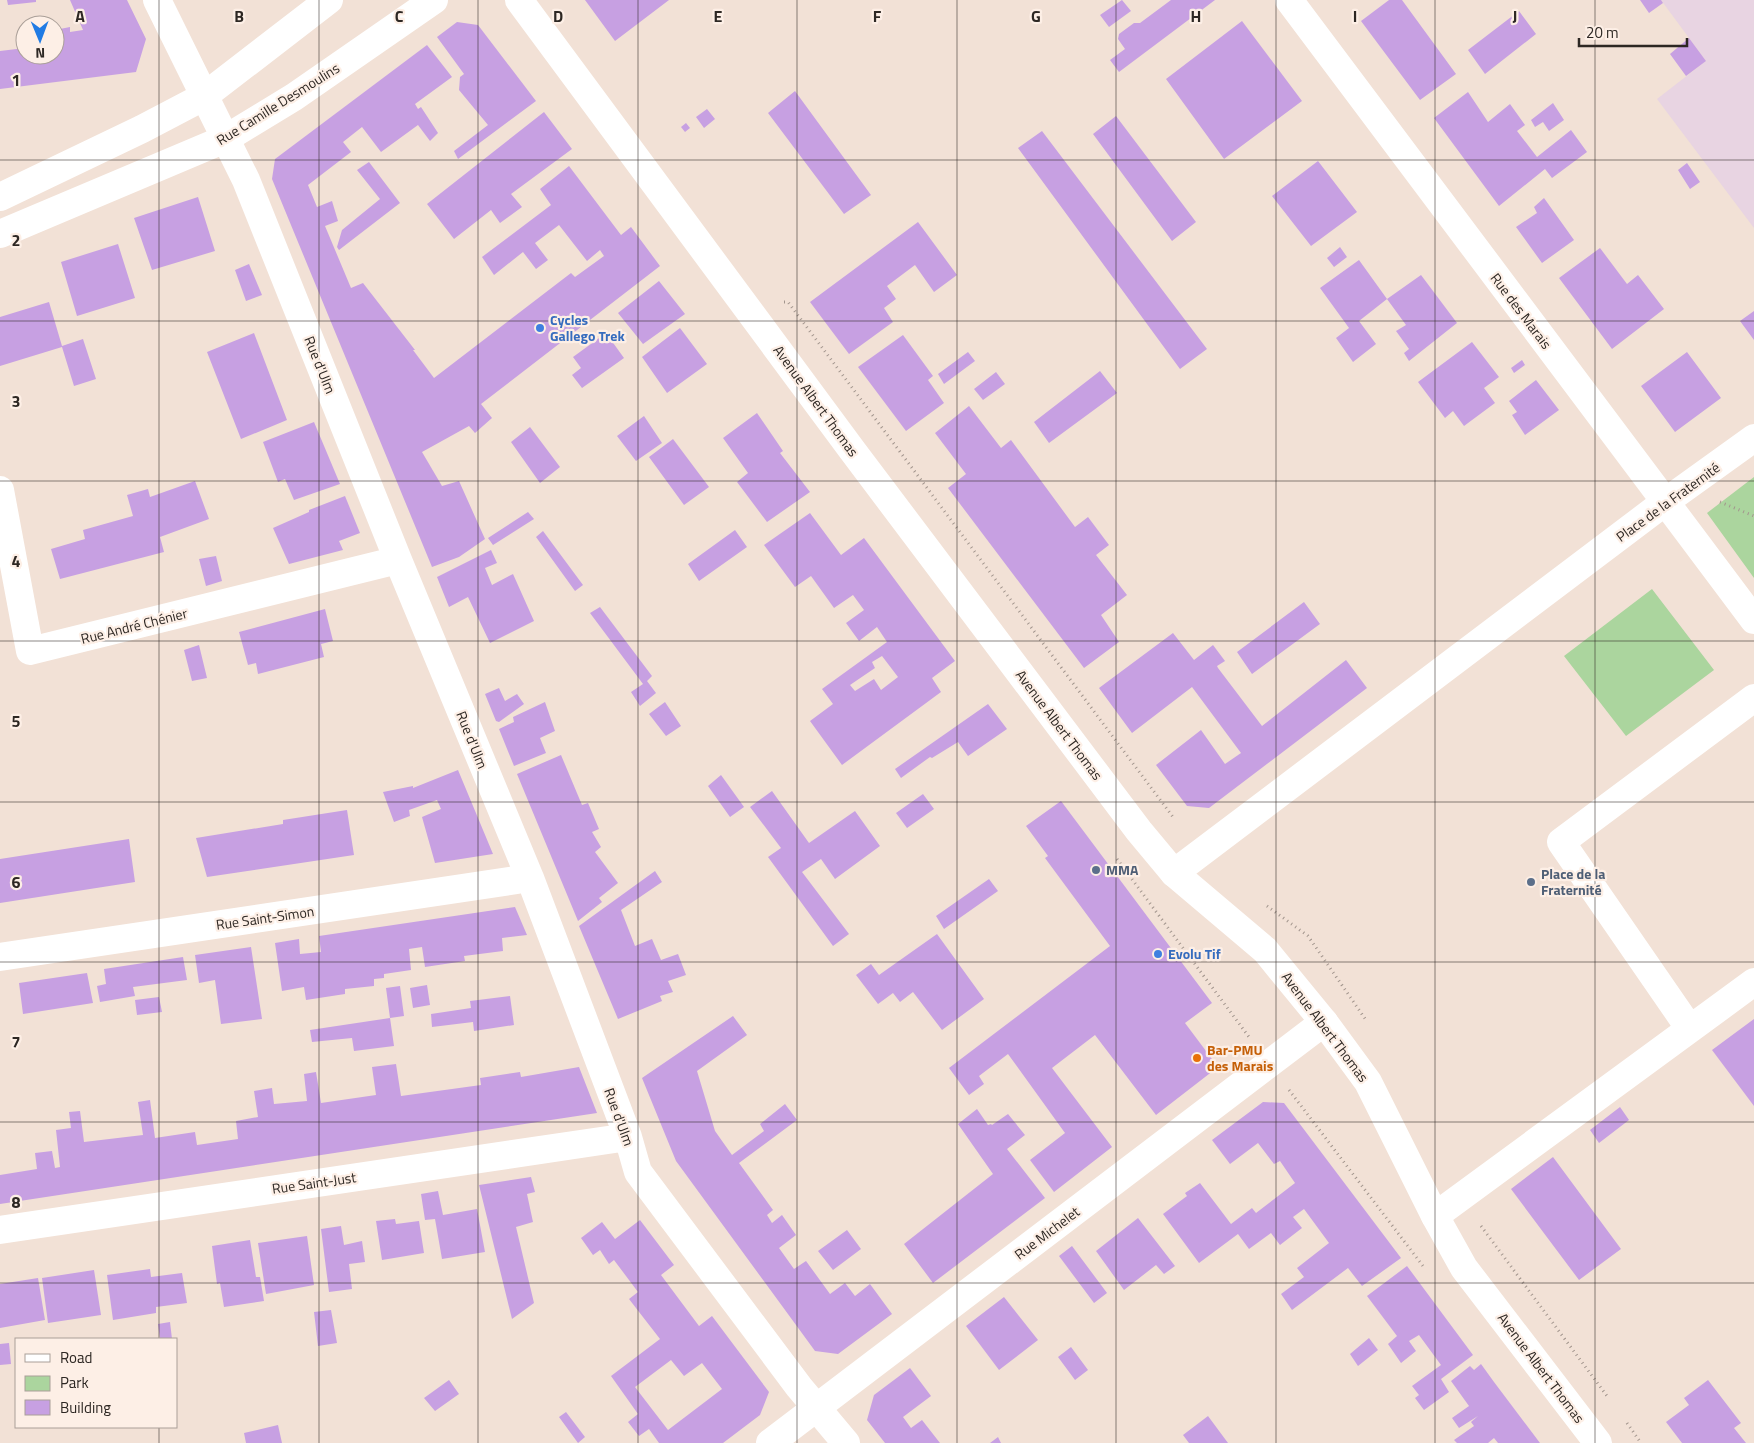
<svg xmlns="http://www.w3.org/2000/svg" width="1754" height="1443" viewBox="0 0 1754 1443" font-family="'Titillium Web',sans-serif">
<rect width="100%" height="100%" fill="#f2e1d6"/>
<path fill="#e8d4e2" d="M 1661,0 L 1754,0 L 1754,228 L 1657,99 L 1706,61 Z"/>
<path fill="#abd59e" d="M 1754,477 L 1754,578 L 1707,513 Z
M 1652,589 L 1714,670 L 1626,736 L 1564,656 Z"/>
<path fill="#c7a0e2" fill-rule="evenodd" d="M 7,0 L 36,0 L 36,2 L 8,5 Z
M 70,0 L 127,0 L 146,39 L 136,72 L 0,89 L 0,51 L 25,48 L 25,55 L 55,55 L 55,30 L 70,27 L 70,32 L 83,30 Z
M 585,0 L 669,0 L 615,41 Z
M 1122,0 L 1131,11 L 1109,27 L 1100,15 Z
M 1171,0 L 1215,0 L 1119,72 L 1110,60 L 1125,49 L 1118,39 L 1119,34 L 1134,23 L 1140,23 Z
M 1389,0 L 1402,0 L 1456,74 L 1420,100 L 1361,21 Z
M 1640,0 L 1661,0 L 1663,3 L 1649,13 Z
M 1519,11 L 1536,34 L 1485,74 L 1468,50 Z
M 1242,21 L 1302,101 L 1224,159 L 1166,79 Z
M 457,22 L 478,25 L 536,101 L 458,159 L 454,151 L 488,125 L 459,90 L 460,77 L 464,74 L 437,37 Z
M 1689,38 L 1706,61 L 1686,76 L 1670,54 Z
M 427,45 L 452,77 L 415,104 L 418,109 L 421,107 L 438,133 L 430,141 L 418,125 L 381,152 L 362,127 L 343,142 L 351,152 L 308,185 L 317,207 L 332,201 L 338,221 L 325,226 L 351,288 L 363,283 L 415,350 L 413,350 L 434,378 L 571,273 L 575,277 L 604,256 L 600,250 L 587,261 L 559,225 L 535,243 L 548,260 L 536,269 L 523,252 L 494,275 L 482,257 L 551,205 L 540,189 L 569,166 L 621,235 L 631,227 L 660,266 L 481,404 L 492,418 L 475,433 L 469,426 L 422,452 L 442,486 L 459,481 L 485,539 L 459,557 L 432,567 L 272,179 L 275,159 Z
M 795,91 L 871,195 L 844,214 L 768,113 Z
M 1468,92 L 1488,122 L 1510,104 L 1525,125 L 1517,131 L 1537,157 L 1571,130 L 1587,152 L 1552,178 L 1545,169 L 1499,206 L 1434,118 Z
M 1553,103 L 1564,120 L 1549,131 L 1543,122 L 1535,127 L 1531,120 Z
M 707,109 L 715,119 L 704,128 L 696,117 Z
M 544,112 L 572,149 L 511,194 L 522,207 L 500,223 L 491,210 L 454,239 L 427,204 Z
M 1116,116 L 1196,222 L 1172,241 L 1093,134 Z
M 686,123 L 690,128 L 685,132 L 681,127 Z
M 1042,131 L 1207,349 L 1180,369 L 1018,148 Z
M 1318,161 L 1357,212 L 1311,246 L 1272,196 Z
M 369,162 L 400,203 L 339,250 L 337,247 L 342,230 L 380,199 L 357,170 Z
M 1687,163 L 1700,182 L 1690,189 L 1678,170 Z
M 198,197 L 215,251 L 152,270 L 134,218 Z
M 1544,198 L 1574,240 L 1542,263 L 1516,227 L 1537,213 L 1534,207 Z
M 918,222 L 957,275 L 934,292 L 915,265 L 887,286 L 896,299 L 884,308 L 893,322 L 849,354 L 810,302 Z
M 118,244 L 135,298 L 77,316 L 61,262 Z
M 1340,247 L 1347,257 L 1334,267 L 1327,258 Z
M 1600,248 L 1627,284 L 1638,275 L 1664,309 L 1612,349 L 1559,278 Z
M 1359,260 L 1387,299 L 1421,275 L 1457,323 L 1409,361 L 1404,353 L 1409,349 L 1396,331 L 1406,325 L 1387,299 L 1359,321 L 1376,344 L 1353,362 L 1336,338 L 1349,328 L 1320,288 Z
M 249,264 L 262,295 L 246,301 L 235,270 Z
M 659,281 L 685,314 L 643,344 L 618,313 Z
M 49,302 L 62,346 L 83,339 L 96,379 L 74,386 L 62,347 L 0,366 L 0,317 Z
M 1754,311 L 1754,340 L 1740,321 Z
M 680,328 L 707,364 L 667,393 L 642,357 Z
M 254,333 L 287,420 L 241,439 L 207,352 Z
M 606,333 L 624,358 L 582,388 L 572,375 L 581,368 L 573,357 Z
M 903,335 L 933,376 L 928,380 L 944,403 L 906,431 L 858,367 Z
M 1472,342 L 1499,377 L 1484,388 L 1495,403 L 1464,426 L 1453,411 L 1445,418 L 1418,382 Z
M 968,352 L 975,361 L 944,384 L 938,374 Z
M 1687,352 L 1721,398 L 1675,432 L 1641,386 Z
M 1522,360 L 1525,365 L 1514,373 L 1511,368 Z
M 1100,371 L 1117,393 L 1049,443 L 1034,422 Z
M 996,372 L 1005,384 L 983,400 L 974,389 Z
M 1536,380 L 1559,410 L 1525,435 L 1512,415 L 1517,412 L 1509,401 Z
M 969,406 L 1001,448 L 1011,440 L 1075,527 L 1088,517 L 1109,545 L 1096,555 L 1127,595 L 1101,615 L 1119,642 L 1084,668 L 948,488 L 966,474 L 935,433 Z
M 757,413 L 783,451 L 780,453 L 810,492 L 767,522 L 737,482 L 748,473 L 723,438 Z
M 644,416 L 662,443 L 636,461 L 617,436 Z
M 314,422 L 340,484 L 294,500 L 285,479 L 278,482 L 263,442 Z
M 530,427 L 560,467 L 540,483 L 511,442 Z
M 673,439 L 709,487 L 684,505 L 649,457 Z
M 195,481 L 209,519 L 160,537 L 164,552 L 60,579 L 51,549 L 85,539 L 83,530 L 133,516 L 127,495 L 148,489 L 150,497 Z
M 345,496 L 360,533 L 339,541 L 343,550 L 289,564 L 273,528 L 309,512 L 309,510 Z
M 528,512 L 534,519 L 493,545 L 488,538 Z
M 810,513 L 841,555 L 864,538 L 955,661 L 932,678 L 941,692 L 842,765 L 810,721 L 833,704 L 822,689 L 887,642 L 877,627 L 859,641 L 846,623 L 864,610 L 853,595 L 834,608 L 811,576 L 795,587 L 764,545 ZM 882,656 L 898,677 L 881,690 L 874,679 L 855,691 L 850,685 L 875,668 L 872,662 Z
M 735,530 L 747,547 L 699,581 L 688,564 Z
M 543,531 L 583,585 L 575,591 L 536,537 Z
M 491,550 L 497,563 L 485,568 L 492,585 L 513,574 L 534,621 L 490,643 L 468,597 L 449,607 L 437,577 Z
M 216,556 L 222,581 L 206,586 L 199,559 Z
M 1304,602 L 1320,624 L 1252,674 L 1237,652 Z
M 600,607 L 652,676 L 647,681 L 656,693 L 640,706 L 631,692 L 643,684 L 590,613 Z
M 325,609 L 333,641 L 321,644 L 324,657 L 258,674 L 256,663 L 248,665 L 239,632 Z
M 1173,633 L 1194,660 L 1213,645 L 1225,661 L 1217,666 L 1218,668 L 1262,726 L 1346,660 L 1367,688 L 1209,808 L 1187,806 L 1156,765 L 1201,730 L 1225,764 L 1241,753 L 1192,687 L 1132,733 L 1099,688 Z
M 199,645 L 207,678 L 192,681 L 184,650 Z
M 499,688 L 505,701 L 517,694 L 524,704 L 499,722 L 496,721 L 485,694 Z
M 545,702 L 555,731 L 540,738 L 546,753 L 514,766 L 499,729 L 514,722 L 513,717 Z
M 665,702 L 681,726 L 666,736 L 649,714 Z
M 988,704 L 1007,729 L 968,756 L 958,742 L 932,758 L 930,757 L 901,778 L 895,769 Z
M 561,755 L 582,805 L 588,803 L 599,829 L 592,832 L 601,847 L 595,852 L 618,883 L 599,898 L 602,902 L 578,921 L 517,774 Z
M 458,770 L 493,854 L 435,863 L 422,817 L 441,809 L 437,800 L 409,810 L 410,816 L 394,822 L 383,792 L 413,786 L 413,788 Z
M 721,775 L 744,807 L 730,817 L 708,786 Z
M 772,791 L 809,843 L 855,811 L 880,846 L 835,879 L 821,859 L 802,872 L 849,934 L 833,946 L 768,857 L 781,848 L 750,807 Z
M 923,794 L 934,809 L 907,828 L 896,813 Z
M 1061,801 L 1212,1003 L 1185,1023 L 1218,1067 L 1156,1115 L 1095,1035 L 1052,1068 L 1112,1147 L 1054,1192 L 1030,1160 L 1065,1133 L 1008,1054 L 979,1076 L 984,1084 L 969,1095 L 949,1068 L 1110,946 L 1045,858 L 1048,856 L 1026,826 Z
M 347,810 L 354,855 L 207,877 L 196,838 L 283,824 L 283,820 Z
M 129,839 L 135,882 L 0,903 L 0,859 Z
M 655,871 L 662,882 L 621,910 L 635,946 L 652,939 L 661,960 L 678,954 L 686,975 L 668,981 L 673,992 L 660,996 L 662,1001 L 618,1019 L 579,926 Z
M 989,879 L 998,891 L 944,929 L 936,916 Z
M 515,907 L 527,935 L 502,938 L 503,951 L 464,956 L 465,961 L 425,967 L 422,947 L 409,949 L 411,970 L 384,974 L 384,978 L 374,979 L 374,986 L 345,989 L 345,994 L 306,1000 L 304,987 L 282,991 L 275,943 L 299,939 L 300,954 L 321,952 L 319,936 Z
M 937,934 L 984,999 L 942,1030 L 913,992 L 900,1002 L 893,993 L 878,1004 L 856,975 L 871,964 L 879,975 Z
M 251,947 L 262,1019 L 221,1024 L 215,980 L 199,983 L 195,955 Z
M 183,957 L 187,980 L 133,987 L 135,996 L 100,1002 L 97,986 L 106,984 L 104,969 Z
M 87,973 L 93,1003 L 23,1014 L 19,983 Z
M 427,985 L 430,1005 L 413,1008 L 410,988 Z
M 400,986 L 404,1016 L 390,1018 L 386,988 Z
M 510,996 L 514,1025 L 474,1031 L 473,1022 L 432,1027 L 431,1014 L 471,1008 L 470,1001 Z
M 159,997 L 162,1012 L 137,1015 L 135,1000 Z
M 733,1016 L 747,1035 L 697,1071 L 715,1131 L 732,1155 L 764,1131 L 760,1124 L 785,1104 L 797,1120 L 739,1163 L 773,1210 L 767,1215 L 772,1223 L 782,1215 L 796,1235 L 779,1248 L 794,1269 L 806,1261 L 830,1294 L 845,1283 L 855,1296 L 870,1284 L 892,1314 L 838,1354 L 815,1351 L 676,1161 L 642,1078 Z
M 390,1018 L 394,1046 L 354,1051 L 352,1038 L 312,1042 L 310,1030 Z
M 1754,1019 L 1754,1106 L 1712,1050 Z
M 396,1064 L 401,1096 L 481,1085 L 480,1078 L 520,1072 L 521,1077 L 579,1067 L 597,1113 L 0,1204 L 0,1175 L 37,1169 L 35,1153 L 52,1151 L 55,1168 L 60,1167 L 56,1130 L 71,1128 L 69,1112 L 80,1111 L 84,1142 L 143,1135 L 138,1102 L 150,1100 L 155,1138 L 195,1132 L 197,1145 L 238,1139 L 236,1121 L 258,1117 L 254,1091 L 272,1088 L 274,1104 L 307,1101 L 304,1074 L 316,1072 L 321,1103 L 376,1095 L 372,1067 Z
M 1263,1102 L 1284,1103 L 1401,1258 L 1362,1286 L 1348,1268 L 1292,1310 L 1281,1294 L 1304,1277 L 1297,1268 L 1329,1243 L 1304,1209 L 1293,1217 L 1302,1228 L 1280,1245 L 1271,1233 L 1249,1249 L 1238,1234 L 1199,1263 L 1163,1214 L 1187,1196 L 1185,1193 L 1200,1183 L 1231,1224 L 1252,1208 L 1256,1213 L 1295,1183 L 1280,1161 L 1274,1164 L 1258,1143 L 1230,1164 L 1212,1140 Z
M 1620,1107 L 1629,1120 L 1599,1143 L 1590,1130 Z
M 977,1109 L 988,1125 L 991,1124 L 992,1125 L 1008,1114 L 1025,1135 L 1007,1149 L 1045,1198 L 933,1283 L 904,1244 L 993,1174 L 958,1124 Z
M 1553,1157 L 1621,1249 L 1579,1280 L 1511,1189 Z
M 531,1177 L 535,1192 L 527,1194 L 533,1222 L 516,1227 L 534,1303 L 512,1319 L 479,1185 Z
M 438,1191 L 443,1215 L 477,1209 L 485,1252 L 442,1259 L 435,1219 L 425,1220 L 421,1194 Z
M 1138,1218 L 1175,1266 L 1164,1274 L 1156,1265 L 1124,1290 L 1096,1251 Z
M 395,1219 L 396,1224 L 419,1221 L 424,1253 L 382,1260 L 376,1221 Z
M 640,1220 L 674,1265 L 661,1275 L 699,1326 L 712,1316 L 769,1392 L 760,1415 L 723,1443 L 659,1443 L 649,1429 L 639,1436 L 628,1422 L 638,1414 L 611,1376 L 660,1339 L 629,1299 L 638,1292 L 614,1260 L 609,1264 L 600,1250 L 593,1255 L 581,1238 L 602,1222 L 615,1239 ZM 671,1360 L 684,1376 L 702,1363 L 722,1389 L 668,1430 L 635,1387 Z
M 341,1226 L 344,1245 L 362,1241 L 365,1262 L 349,1264 L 352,1289 L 329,1292 L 321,1229 Z
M 847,1230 L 861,1249 L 833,1270 L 818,1251 Z
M 307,1236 L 314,1285 L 266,1294 L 258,1243 Z
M 250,1240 L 256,1277 L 260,1277 L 264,1301 L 224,1307 L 220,1283 L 217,1284 L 212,1246 Z
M 1072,1246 L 1107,1293 L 1094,1303 L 1059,1256 Z
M 1407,1266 L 1473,1355 L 1441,1379 L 1449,1392 L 1424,1410 L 1415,1398 L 1419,1395 L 1412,1386 L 1441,1365 L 1419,1335 L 1409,1341 L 1416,1351 L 1401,1363 L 1388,1344 L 1397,1336 L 1367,1296 Z
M 150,1269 L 151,1277 L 182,1273 L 187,1303 L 156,1307 L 156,1313 L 113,1320 L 107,1275 Z
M 94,1270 L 101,1315 L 48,1323 L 42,1278 Z
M 38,1278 L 45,1320 L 0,1328 L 0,1284 Z
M 1004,1297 L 1038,1340 L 999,1370 L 966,1326 Z
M 331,1310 L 337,1343 L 318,1346 L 314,1312 Z
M 170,1322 L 172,1339 L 160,1339 L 158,1324 Z
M 1369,1338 L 1378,1350 L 1358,1366 L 1350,1354 Z
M 9,1343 L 11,1364 L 0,1365 L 0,1344 Z
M 1071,1347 L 1088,1370 L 1075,1380 L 1058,1357 Z
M 1481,1364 L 1494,1382 L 1540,1443 L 1498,1443 L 1494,1438 L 1488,1443 L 1457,1443 L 1454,1440 L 1474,1426 L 1471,1422 L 1478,1416 L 1459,1428 L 1452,1418 L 1469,1406 L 1451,1381 L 1470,1366 L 1474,1370 Z
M 910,1368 L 931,1396 L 903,1417 L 911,1428 L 922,1420 L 940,1443 L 885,1443 L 867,1420 L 874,1395 Z
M 449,1380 L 459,1394 L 435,1411 L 424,1398 Z
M 1708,1380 L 1741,1423 L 1734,1428 L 1746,1443 L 1682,1443 L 1666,1422 L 1689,1405 L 1684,1398 Z
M 566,1412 L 585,1437 L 578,1443 L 559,1417 Z
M 1208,1416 L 1228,1443 L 1189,1443 L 1183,1435 Z
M 278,1425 L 282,1443 L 246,1443 L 244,1433 Z
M 998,1437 L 1001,1443 L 990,1443 Z"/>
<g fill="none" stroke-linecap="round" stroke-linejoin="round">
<path stroke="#a2958d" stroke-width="3" stroke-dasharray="1 4" stroke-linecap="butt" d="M 784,302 L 788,302 L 1173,817
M 1720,502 L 1754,516
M 1117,859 L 1249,1037
M 1267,906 L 1308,936 L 1366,1020
M 1289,1090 L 1423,1266
M 1481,1226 L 1607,1396
M 1627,1423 L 1641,1443"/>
<path stroke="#fff" stroke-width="28" d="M 157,0 L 246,180 L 398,560 L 530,878 L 628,1137 L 638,1172 L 799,1387 L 846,1443
M 1289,0 L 1754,620
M 0,490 L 30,651 L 398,560
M 1174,873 L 1665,502 L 1754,438
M 0,957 L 530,878
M 1690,1029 L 1561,842 L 1754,698
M 1435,1216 L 1754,982
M 0,1230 L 628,1137
M 770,1443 L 1324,1022"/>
<path stroke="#fff" stroke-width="28" d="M 519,0 L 852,450 L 1139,831 L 1174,873 L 1265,950 L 1324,1022 L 1368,1082 L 1435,1216 L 1464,1268 L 1598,1443
M 0,197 L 142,129 L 203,97 L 329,0
M 0,234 L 225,139 L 294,97 L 434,0"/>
</g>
<path fill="none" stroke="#2d2723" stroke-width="1" stroke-opacity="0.55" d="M 159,0 L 159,1339M 319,0 L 319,1443M 478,0 L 478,1443M 638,0 L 638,1443M 797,0 L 797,1443M 957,0 L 957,1443M 1116,0 L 1116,1443M 1276,0 L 1276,1443M 1435,0 L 1435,1443M 1595,0 L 1595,1443M 0,160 L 1754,160M 0,321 L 1754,321M 0,481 L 1754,481M 0,641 L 1754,641M 0,802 L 1754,802M 0,962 L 1754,962M 0,1122 L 1754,1122M 0,1283 L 1754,1283M 159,1427 L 159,1443"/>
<g fill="#3f7fe0" stroke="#fdefe6" stroke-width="2">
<circle cx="540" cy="328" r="5"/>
<circle cx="1158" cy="954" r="5"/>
</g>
<g fill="#5c6f8a" stroke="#fdefe6" stroke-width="2">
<circle cx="1096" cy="870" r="5"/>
<circle cx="1531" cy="882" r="5"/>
</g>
<circle fill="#e8710a" stroke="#fdefe6" stroke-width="2" cx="1197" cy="1058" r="5"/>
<g text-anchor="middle" stroke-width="4.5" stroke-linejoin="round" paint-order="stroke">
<g font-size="14" fill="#2d2723" stroke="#fdefe6">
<text transform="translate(278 104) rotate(-32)" y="5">Rue Camille Desmoulins</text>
<text transform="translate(1521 311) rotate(53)" y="5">Rue des Marais</text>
<text transform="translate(320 365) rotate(68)" y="5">Rue d'Ulm</text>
<text transform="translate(816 401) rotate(54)" y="5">Avenue Albert Thomas</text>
<text transform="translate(1668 502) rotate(-36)" y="5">Place de la Fraternité</text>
<text transform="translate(134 626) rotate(-14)" y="5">Rue André Chénier</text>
<text transform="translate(1059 725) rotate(53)" y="5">Avenue Albert Thomas</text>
<text transform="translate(472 740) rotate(68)" y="5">Rue d'Ulm</text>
<text transform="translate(265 918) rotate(-8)" y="5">Rue Saint-Simon</text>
<text transform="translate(1325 1027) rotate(53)" y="5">Avenue Albert Thomas</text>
<text transform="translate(619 1117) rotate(70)" y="5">Rue d'Ulm</text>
<text transform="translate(314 1183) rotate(-8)" y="5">Rue Saint-Just</text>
<text transform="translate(1047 1233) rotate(-37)" y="5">Rue Michelet</text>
<text transform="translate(1541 1368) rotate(53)" y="5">Avenue Albert Thomas</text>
</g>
<g font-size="14" font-weight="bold" fill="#366cbe" stroke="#fdefe6" text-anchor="start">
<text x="550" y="325">Cycles<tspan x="550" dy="16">Gallego Trek</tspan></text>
<text x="1168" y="959">Evolu Tif</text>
</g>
<g font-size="14" font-weight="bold" fill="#4e5e75" stroke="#fdefe6" text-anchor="start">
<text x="1106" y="875">MMA</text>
<text x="1541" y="879">Place de la<tspan x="1541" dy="16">Fraternité</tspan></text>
</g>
<g font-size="14" font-weight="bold" fill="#c56008" stroke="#fdefe6" text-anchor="start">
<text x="1207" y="1055">Bar-PMU<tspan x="1207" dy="16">des Marais</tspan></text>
</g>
</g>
<g font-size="16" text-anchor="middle" font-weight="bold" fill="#2d2723" stroke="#fdefe6" stroke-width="4.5" stroke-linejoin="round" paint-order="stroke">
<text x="80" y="22">A</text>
<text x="239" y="22">B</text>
<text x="399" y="22">C</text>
<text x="558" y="22">D</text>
<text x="718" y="22">E</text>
<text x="877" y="22">F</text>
<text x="1036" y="22">G</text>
<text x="1196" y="22">H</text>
<text x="1355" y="22">I</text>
<text x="1515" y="22">J</text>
<text x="16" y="86">1</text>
<text x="16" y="246">2</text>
<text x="16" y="407">3</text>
<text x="16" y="567">4</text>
<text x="16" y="727">5</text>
<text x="16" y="888">6</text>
<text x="16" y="1048">7</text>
<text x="16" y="1208">8</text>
</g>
<rect x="15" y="1338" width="162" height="90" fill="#fdefe6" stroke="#aa9f98"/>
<rect x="25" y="1354" width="25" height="8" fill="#ffffff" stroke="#aa9f98"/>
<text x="60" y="1363" font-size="15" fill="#2d2723">Road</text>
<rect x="25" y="1376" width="25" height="15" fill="#abd59e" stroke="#aa9f98"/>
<text x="60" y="1388" font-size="15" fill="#2d2723">Park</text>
<rect x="25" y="1400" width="25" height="15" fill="#c7a0e2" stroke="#aa9f98"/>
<text x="60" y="1413" font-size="15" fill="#2d2723">Building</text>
<g transform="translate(40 40) rotate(179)"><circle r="24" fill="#fdefe6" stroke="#aa9f98"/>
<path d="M0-4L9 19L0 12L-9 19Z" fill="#207be4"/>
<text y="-8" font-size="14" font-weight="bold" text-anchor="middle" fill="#2d2723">N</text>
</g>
<path d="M1579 38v8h108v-8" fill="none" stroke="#2d2723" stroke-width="2.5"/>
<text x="1586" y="38" font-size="15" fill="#2d2723" stroke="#fdefe6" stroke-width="4" paint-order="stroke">20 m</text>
</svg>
